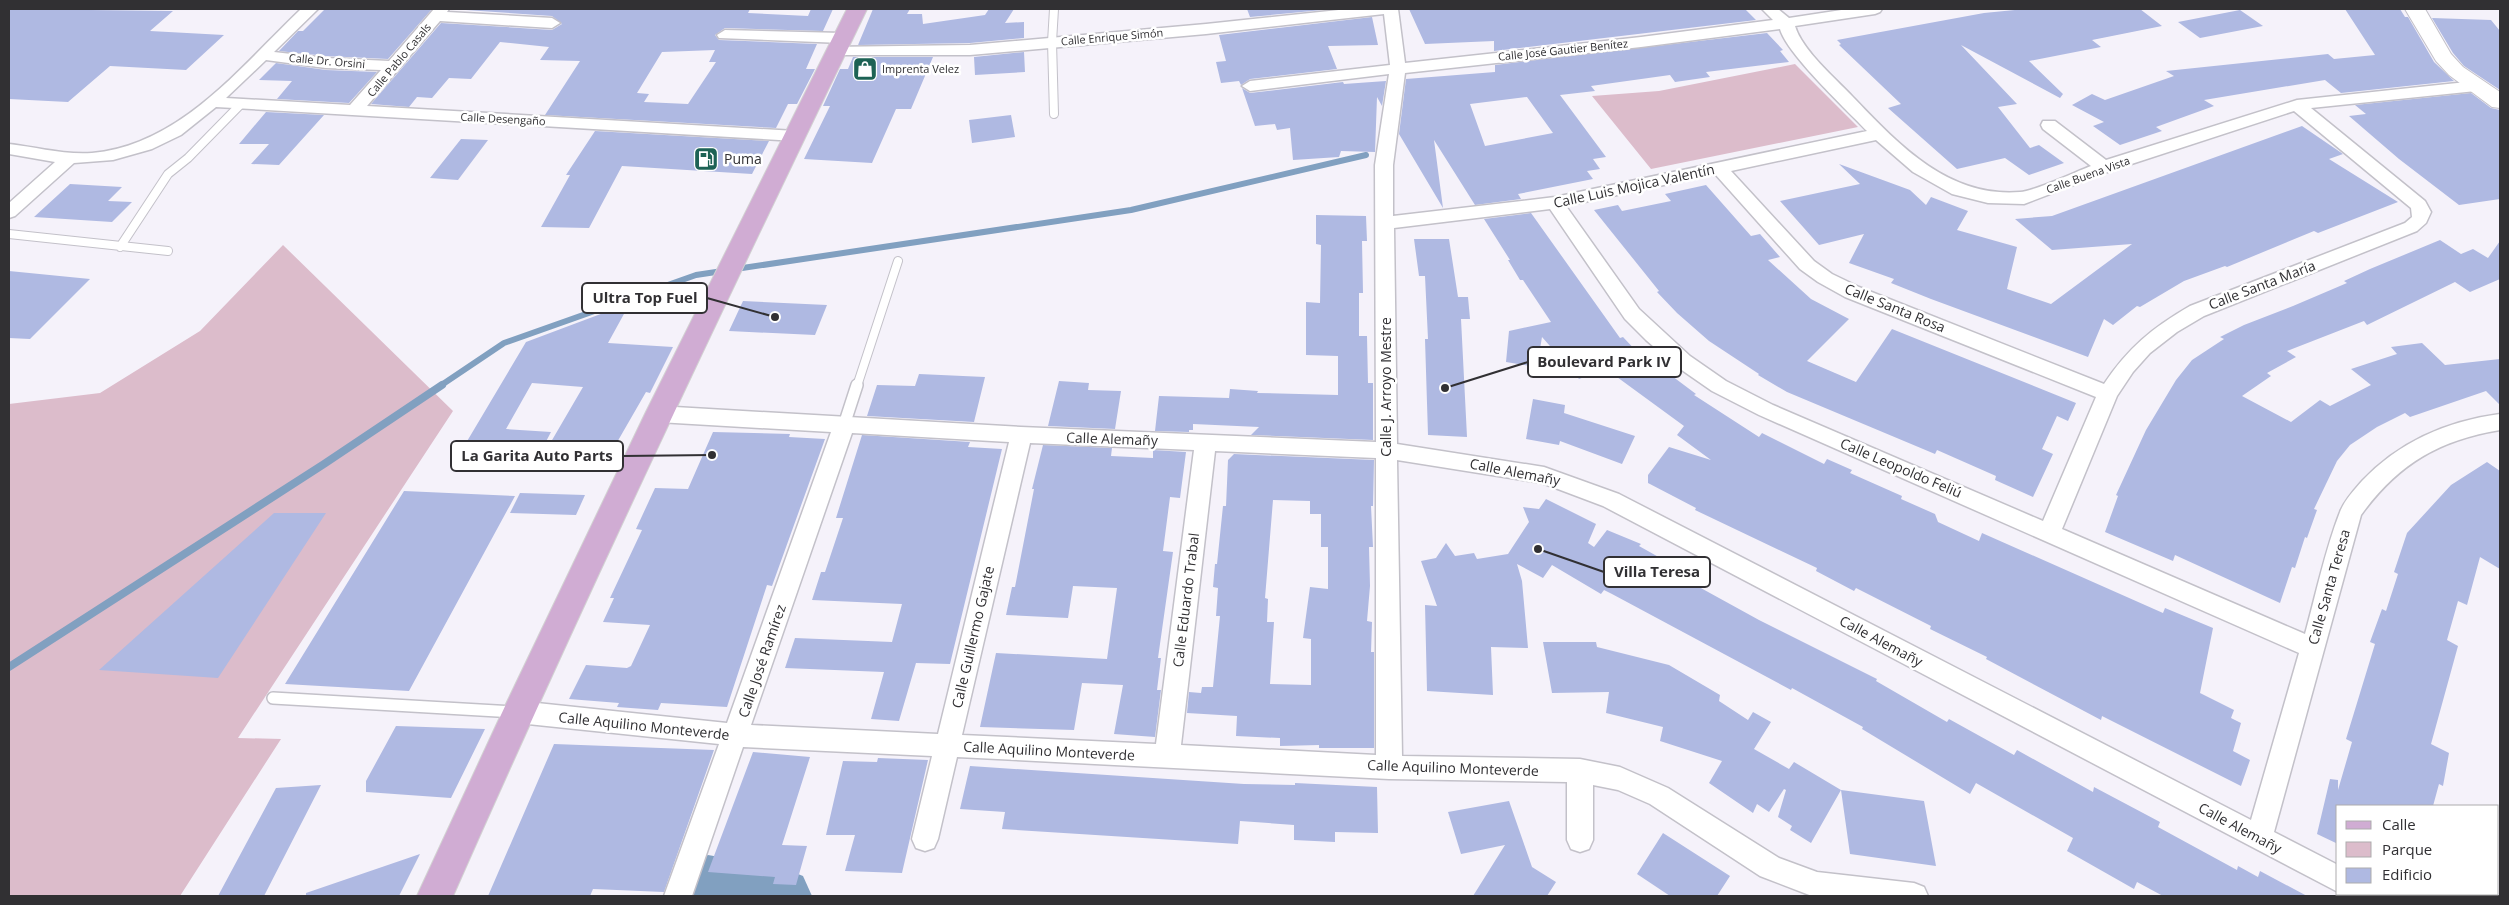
<svg xmlns="http://www.w3.org/2000/svg" width="2509" height="905" viewBox="0 0 2509 905" font-family="'Open Sans',sans-serif">
<rect width="100%" height="100%" fill="#f5f2fa"/>
<path fill="#dcbccb" d="M 1795,64 L 1858,127 L 1651,169 L 1592,96 L 1659,91 Z
M 283,245 L 453,411 L 238,738 L 281,739 L 180,896 L 9,896 L 9,404 L 100,393 L 200,331 Z"/>
<g fill="none" stroke-linecap="round" stroke-linejoin="round">
<path stroke="#81a0c0" stroke-width="6" d="M 440,386 L 504,343 L 696,275 L 1131,210 L 1366,155"/>
<path stroke="#81a0c0" stroke-width="8" d="M 9,667 L 324,464 L 442,385"/>
<path fill="#81a0c0" fill-rule="evenodd" d="M 708,855 L 783,868 L 803,876 L 812,896 L 685,896 L 679,883 L 688,863 Z"/>
</g>
<path fill="#afb9e2" fill-rule="evenodd" d="M 9,9 L 173,11 L 150,31 L 224,35 L 186,70 L 110,66 L 68,102 L 9,99 Z
M 325,9 L 432,9 L 388,59 L 326,56 L 279,51 L 298,31 L 303,31 Z
M 451,9 L 750,9 L 748,13 L 808,16 L 811,9 L 833,9 L 823,31 L 725,28 L 715,35 L 719,40 L 817,44 L 806,69 L 815,69 L 797,104 L 788,104 L 776,128 L 545,115 L 580,61 L 540,60 L 549,47 L 500,42 L 471,79 L 449,78 L 432,98 L 417,97 L 409,107 L 371,104 L 441,23 L 552,30 L 562,24 L 552,16 ZM 715,50 L 709,62 L 716,62 L 688,104 L 644,102 L 649,94 L 637,93 L 662,52 Z
M 873,9 L 910,9 L 907,14 L 922,14 L 923,24 L 985,15 L 989,9 L 1014,9 L 1005,23 L 1024,22 L 1024,38 L 970,43 L 858,45 Z
M 1247,9 L 1333,9 L 1250,17 Z
M 1409,9 L 1745,9 L 1756,20 L 1494,51 L 1494,41 L 1425,44 Z
M 2025,9 L 2140,9 L 2162,26 L 2092,40 L 2101,47 L 2029,61 L 2063,94 L 2060,98 L 1961,45 L 2017,104 L 1998,107 L 2030,148 L 2039,145 L 2064,163 L 2029,175 L 2005,158 L 1957,169 L 1888,108 L 1901,104 L 1839,45 L 1841,44 L 1837,40 L 1984,13 Z
M 2345,9 L 2400,9 L 2405,17 L 2408,17 L 2434,62 L 2454,81 L 2341,93 L 2325,80 L 2204,100 L 2214,106 L 2156,127 L 2162,131 L 2120,145 L 2093,126 L 2104,122 L 2072,105 L 2092,94 L 2105,100 L 2174,76 L 2166,71 L 2328,54 L 2334,59 L 2375,55 Z
M 2240,10 L 2263,26 L 2200,38 L 2178,22 Z
M 1372,17 L 1378,45 L 1328,46 L 1337,69 L 1250,79 L 1241,85 L 1239,81 L 1221,83 L 1216,62 L 1226,61 L 1219,35 Z
M 2432,18 L 2491,20 L 2500,31 L 2500,90 L 2464,66 L 2453,53 Z
M 1767,33 L 1783,50 L 1780,51 L 1789,62 L 1706,72 L 1710,77 L 1675,82 L 1670,75 L 1591,86 L 1595,91 L 1560,95 L 1606,157 L 1593,159 L 1600,169 L 1587,171 L 1593,179 L 1518,194 L 1521,199 L 1475,205 L 1434,140 L 1443,208 L 1399,134 L 1406,79 L 1495,72 L 1495,65 ZM 1527,97 L 1553,133 L 1485,146 L 1470,104 Z
M 1024,52 L 1025,72 L 975,75 L 974,57 Z
M 853,57 L 933,57 L 911,109 L 896,109 L 872,163 L 804,159 L 830,106 L 823,106 L 840,69 L 848,69 Z
M 276,63 L 326,70 L 377,72 L 349,103 L 277,99 L 292,81 L 259,80 Z
M 1386,81 L 1382,106 L 1377,97 L 1375,152 L 1341,151 L 1339,157 L 1293,160 L 1290,128 L 1277,130 L 1275,124 L 1255,126 L 1242,88 L 1250,93 L 1343,82 L 1344,84 Z
M 2471,93 L 2491,108 L 2500,110 L 2500,199 L 2459,205 L 2399,159 L 2349,116 L 2366,114 L 2355,105 Z
M 266,112 L 324,115 L 279,165 L 251,164 L 269,144 L 239,144 Z
M 1011,115 L 1015,137 L 972,143 L 969,120 Z
M 2302,126 L 2343,154 L 2329,159 L 2398,202 L 2318,233 L 2314,231 L 2227,267 L 2225,266 L 2184,281 L 2140,307 L 2137,306 L 2113,325 L 2104,319 L 2088,357 L 1931,299 L 1891,283 L 1894,279 L 1849,263 L 1864,234 L 1819,245 L 1780,201 L 1860,184 L 1839,164 L 1910,190 L 1926,205 L 1931,197 L 1968,211 L 1957,230 L 2017,247 L 2007,289 L 2051,304 L 2132,244 L 2052,250 L 2015,219 L 2052,216 Z
M 595,131 L 769,141 L 752,174 L 622,166 L 589,228 L 541,227 L 570,175 L 566,175 Z
M 461,139 L 488,140 L 458,180 L 430,178 Z
M 70,184 L 122,187 L 108,201 L 132,202 L 112,222 L 34,217 Z
M 1706,185 L 1751,236 L 1760,234 L 1780,257 L 1768,260 L 1811,299 L 1849,319 L 1807,361 L 1856,382 L 1892,329 L 2076,403 L 2068,421 L 2057,416 L 2042,449 L 2053,454 L 2033,497 L 1995,480 L 1996,476 L 1937,450 L 1935,454 L 1787,392 L 1758,375 L 1759,374 L 1709,341 L 1677,313 L 1657,292 L 1659,291 L 1594,210 L 1618,205 L 1622,211 L 1671,201 L 1665,194 Z
M 1531,213 L 1620,338 L 1623,337 L 1658,374 L 1664,370 L 1696,394 L 1694,395 L 1759,437 L 1762,433 L 1824,464 L 1827,459 L 1852,470 L 1850,473 L 1902,496 L 1901,499 L 1935,514 L 1938,522 L 1979,541 L 1982,533 L 2163,613 L 2165,608 L 2213,628 L 2200,693 L 2234,710 L 2231,718 L 2241,723 L 2233,751 L 2250,760 L 2241,786 L 2102,716 L 2101,720 L 1986,659 L 1987,657 L 1930,629 L 1931,626 L 1856,588 L 1854,591 L 1816,571 L 1817,568 L 1695,510 L 1696,508 L 1648,483 L 1648,475 L 1669,447 L 1711,460 L 1677,435 L 1684,426 L 1606,369 L 1579,379 L 1542,337 L 1537,367 L 1506,362 L 1509,331 L 1551,322 L 1523,280 L 1520,280 L 1508,260 L 1510,260 L 1484,219 Z
M 1316,215 L 1366,216 L 1367,241 L 1362,241 L 1363,293 L 1359,293 L 1359,336 L 1367,336 L 1368,383 L 1373,383 L 1373,440 L 1251,435 L 1259,427 L 1193,424 L 1193,430 L 1189,430 L 1189,432 L 1155,431 L 1159,396 L 1229,398 L 1230,389 L 1258,391 L 1257,393 L 1338,395 L 1338,356 L 1306,355 L 1306,302 L 1320,303 L 1321,245 L 1316,244 Z
M 1414,239 L 1449,239 L 1458,297 L 1468,297 L 1470,319 L 1461,319 L 1467,437 L 1428,435 L 1425,339 L 1428,339 L 1425,276 L 1419,276 Z
M 2440,240 L 2461,254 L 2473,249 L 2488,258 L 2500,241 L 2500,279 L 2470,292 L 2455,282 L 2367,325 L 2364,321 L 2287,351 L 2296,357 L 2267,373 L 2271,376 L 2242,396 L 2291,422 L 2320,400 L 2330,406 L 2371,385 L 2351,369 L 2397,354 L 2391,347 L 2422,343 L 2445,365 L 2500,359 L 2500,405 L 2486,391 L 2410,417 L 2405,413 L 2377,427 L 2350,445 L 2337,461 L 2314,509 L 2317,510 L 2307,538 L 2305,537 L 2295,568 L 2292,567 L 2280,603 L 2175,555 L 2173,561 L 2105,532 L 2118,496 L 2116,495 L 2146,430 L 2176,380 L 2192,360 L 2224,339 L 2220,337 L 2244,325 L 2293,306 L 2347,283 L 2344,281 L 2370,269 Z
M 9,271 L 90,279 L 30,339 L 9,338 Z
M 743,301 L 827,305 L 815,335 L 729,331 Z
M 630,303 L 608,343 L 673,347 L 650,393 L 646,392 L 612,451 L 548,447 L 583,387 L 532,383 L 506,429 L 551,432 L 541,451 L 463,448 L 526,342 Z
M 919,374 L 985,377 L 974,422 L 867,416 L 877,385 L 915,386 Z
M 1059,381 L 1089,383 L 1088,390 L 1121,391 L 1115,429 L 1048,426 Z
M 1533,399 L 1565,405 L 1564,413 L 1635,436 L 1622,464 L 1560,441 L 1559,445 L 1526,439 Z
M 713,432 L 790,434 L 789,437 L 825,439 L 772,586 L 767,585 L 727,707 L 661,703 L 658,710 L 617,707 L 619,703 L 569,699 L 586,665 L 627,668 L 631,666 L 650,625 L 603,622 L 614,598 L 610,598 L 642,530 L 636,529 L 655,488 L 688,489 Z
M 862,435 L 970,442 L 968,447 L 1002,449 L 950,664 L 916,663 L 899,721 L 871,719 L 884,672 L 785,668 L 795,638 L 892,642 L 902,604 L 812,600 L 821,572 L 825,572 L 843,518 L 836,518 Z
M 1043,445 L 1112,448 L 1111,456 L 1153,458 L 1153,450 L 1186,452 L 1180,498 L 1170,497 L 1163,551 L 1173,552 L 1158,658 L 1161,658 L 1157,690 L 1161,690 L 1155,737 L 1114,734 L 1123,685 L 1082,683 L 1074,730 L 980,727 L 996,653 L 1107,659 L 1117,588 L 1073,586 L 1068,618 L 1006,615 L 1012,587 L 1015,587 L 1034,489 L 1032,489 Z
M 1234,454 L 1374,460 L 1373,506 L 1371,506 L 1373,547 L 1369,547 L 1370,586 L 1367,621 L 1372,622 L 1371,652 L 1374,652 L 1374,748 L 1319,748 L 1319,745 L 1280,746 L 1280,738 L 1236,736 L 1237,716 L 1187,713 L 1189,692 L 1201,693 L 1202,687 L 1213,687 L 1220,616 L 1216,616 L 1218,588 L 1213,587 L 1215,564 L 1217,564 L 1223,506 L 1226,506 L 1228,460 ZM 1273,500 L 1310,501 L 1310,514 L 1321,514 L 1321,547 L 1328,547 L 1328,589 L 1310,587 L 1306,616 L 1303,638 L 1311,639 L 1311,685 L 1270,684 L 1274,622 L 1267,622 L 1268,599 L 1265,598 Z
M 2487,462 L 2500,471 L 2500,569 L 2480,557 L 2467,605 L 2458,601 L 2447,640 L 2458,646 L 2431,744 L 2449,753 L 2443,786 L 2439,784 L 2433,806 L 2338,806 L 2338,844 L 2317,834 L 2330,779 L 2338,780 L 2338,790 L 2352,742 L 2346,739 L 2375,644 L 2370,642 L 2382,609 L 2386,611 L 2398,574 L 2394,572 L 2407,533 L 2451,485 Z
M 404,491 L 515,496 L 409,691 L 285,684 Z
M 520,493 L 585,495 L 576,515 L 510,513 Z
M 1546,499 L 1596,524 L 1588,543 L 1594,547 L 1607,530 L 1641,544 L 1639,546 L 1703,582 L 1699,587 L 1759,620 L 1877,679 L 1876,681 L 1947,722 L 1949,719 L 2014,755 L 2017,750 L 2093,792 L 2094,787 L 2160,822 L 2158,827 L 2237,870 L 2238,866 L 2258,877 L 2260,871 L 2307,896 L 2163,896 L 2137,882 L 2134,889 L 2067,851 L 2073,838 L 1976,783 L 1970,794 L 1862,729 L 1863,727 L 1792,688 L 1791,690 L 1612,594 L 1604,590 L 1601,594 L 1552,565 L 1543,578 L 1517,564 L 1522,581 L 1528,648 L 1491,647 L 1493,695 L 1427,691 L 1425,605 L 1437,606 L 1421,561 L 1436,558 L 1446,543 L 1455,556 L 1474,553 L 1477,559 L 1508,554 L 1529,522 L 1523,507 L 1539,509 Z
M 274,513 L 326,513 L 218,678 L 99,670 Z
M 1543,642 L 1596,642 L 1597,647 L 1669,665 L 1720,695 L 1719,701 L 1748,720 L 1753,712 L 1771,722 L 1754,749 L 1789,769 L 1794,762 L 1841,790 L 1924,801 L 1936,866 L 1850,854 L 1841,790 L 1811,843 L 1790,830 L 1792,826 L 1778,817 L 1786,790 L 1784,789 L 1769,812 L 1757,804 L 1753,813 L 1709,783 L 1722,761 L 1660,741 L 1663,727 L 1606,713 L 1609,692 L 1552,693 Z
M 396,726 L 485,729 L 451,798 L 366,792 L 366,781 Z
M 554,744 L 714,750 L 664,892 L 593,889 L 590,896 L 488,896 Z
M 753,752 L 810,757 L 782,845 L 807,846 L 796,885 L 773,884 L 775,877 L 708,872 Z
M 878,758 L 928,760 L 902,873 L 845,871 L 855,835 L 826,835 L 843,761 L 877,762 Z
M 970,766 L 1244,784 L 1295,785 L 1295,783 L 1377,787 L 1378,833 L 1335,832 L 1335,842 L 1294,840 L 1294,825 L 1240,821 L 1238,844 L 1002,829 L 1005,812 L 960,809 Z
M 321,785 L 264,896 L 218,896 L 276,788 Z
M 1509,801 L 1532,867 L 1556,882 L 1547,896 L 1473,896 L 1505,845 L 1461,854 L 1448,812 Z
M 1663,833 L 1730,876 L 1717,896 L 1670,896 L 1637,874 Z
M 420,854 L 399,896 L 306,896 L 306,893 Z"/>
<g fill="none" stroke-linecap="round" stroke-linejoin="round">
<defs>
<path id="lane-far1" d="M 1054,9 L 1052,42 L 1054,114
M 9,234 L 168,251
M 120,247 L 168,174 L 188,158 L 240,105
M 857,386 L 898,261"/>
<path id="lane" d="M 844,425 L 857,385
M 273,698 L 515,712"/>
<path id="street" d="M 301,9 L 318,9 L 274,52 L 326,58 L 389,61 L 434,9 L 449,9 L 447,12 L 552,18 L 560,23 L 552,28 L 440,21 L 367,106 L 796,131 L 802,132 L 804,136 L 802,140 L 796,141 L 216,107 L 181,135 L 152,149 L 113,160 L 74,163 L 15,216 L 9,218 L 9,203 L 55,162 L 9,154 L 9,144 C 36,147 64,155 92,153 C 181,145 242,65 301,9 ZM 266,60 L 326,68 L 381,70 L 350,105 L 226,98 Z
M 1348,9 L 1398,9 L 1405,63 L 1641,37 L 1773,20 L 1762,9 L 1778,9 L 1789,18 L 1848,9 L 1882,9 L 1880,12 L 1875,14 L 1795,26 C 1802,50 1835,78 1852,96 C 1898,144 1948,198 2020,192 C 2035,191 2075,172 2091,166 L 2043,129 L 2041,125 L 2043,121 L 2055,121 L 2106,160 L 2297,100 L 2476,81 L 2482,83 L 2484,86 L 2482,89 L 2476,91 L 2311,108 L 2425,201 L 2431,212 L 2426,223 L 2417,231 L 2204,316 L 2177,332 L 2150,353 L 2133,372 L 2117,396 L 2062,529 L 2305,634 C 2316,594 2325,550 2340,512 C 2344,501 2354,490 2362,481 C 2399,442 2447,421 2500,414 L 2500,430 C 2439,440 2398,464 2361,515 L 2274,832 L 2338,865 L 2338,892 L 1603,506 L 1542,483 L 1397,460 L 1402,756 L 1580,759 L 1620,767 L 1668,788 L 1779,858 L 1817,872 L 1914,883 L 1924,887 L 1928,896 L 1812,896 L 1760,876 L 1650,804 L 1618,790 L 1593,785 L 1593,840 L 1589,849 L 1580,852 L 1571,849 L 1567,840 L 1567,782 L 1389,779 L 957,757 L 938,839 L 934,848 L 925,851 L 916,848 L 912,839 L 932,756 L 743,747 L 692,896 L 664,896 L 719,744 L 518,723 L 509,720 L 506,712 L 509,704 L 518,701 L 727,723 L 831,432 L 658,422 L 651,419 L 648,414 L 651,409 L 658,406 L 1021,427 L 1376,442 L 1375,165 L 1389,74 L 1250,91 L 1242,86 L 1250,81 L 1390,65 L 1384,14 L 1206,34 L 970,55 L 836,55 L 830,53 L 828,50 L 830,47 L 970,45 L 1206,24 ZM 1780,29 C 1787,54 1847,110 1867,131 L 1555,197 L 1393,216 L 1393,165 L 1405,73 L 1641,47 ZM 2294,111 L 2411,208 L 2412,217 L 2405,223 L 2190,306 C 2152,328 2128,348 2104,384 L 1859,287 L 1832,274 L 1814,261 L 1731,171 L 1876,140 L 1913,172 L 1952,194 L 1988,203 L 2024,204 L 2110,171 ZM 1715,174 L 1800,269 L 1818,282 L 1845,297 L 2096,397 L 2043,521 L 1773,405 L 1726,381 L 1690,356 L 1639,309 L 1566,206 ZM 1550,209 L 1625,319 L 1646,340 L 1676,366 L 1712,391 L 1759,415 L 2299,653 L 2251,820 L 1619,494 L 1544,467 L 1397,444 L 1394,228 ZM 852,433 L 1009,442 L 938,734 L 751,725 ZM 1030,443 L 1194,450 L 1156,744 L 962,735 ZM 1215,451 L 1376,458 L 1376,755 L 1181,745 Z
M 725,30 L 842,33 L 850,38 L 842,43 L 719,38 L 717,35 Z
M 2351,894 L 2383,894 L 2384,896 L 2352,896 Z"/>
<path id="secondary" d="M 2405,9 L 2425,9 L 2451,54 L 2463,67 L 2500,92 L 2500,108 L 2492,107 L 2449,75 L 2436,61 Z"/>
<path id="primary" d="M 847,9 L 867,9 C 725,303 585,597 453,896 L 417,896 L 507,702 L 645,414 Z"/>
</defs>
<use href="#lane-far1" stroke="#c3c1c9" stroke-width="10"/>
<use href="#lane" stroke="#c3c1c9" stroke-width="14"/>
<use href="#street" stroke="#c3c1c9" stroke-width="3"/>
<use href="#secondary" stroke="#c3c1c9" stroke-width="2"/>
<use href="#primary" stroke="#d2d1d2" stroke-width="2"/>
<use href="#lane-far1" stroke="#fff" stroke-width="8"/>
<use href="#lane" stroke="#fff" stroke-width="11"/>
<use href="#street" fill="#fff" fill-rule="evenodd"/>
<use href="#secondary" fill="#fff" fill-rule="evenodd"/>
<use href="#primary" fill="#d0acd3" fill-rule="evenodd"/>
</g>
<defs>
<symbol id="shop-square" viewBox="-11 -11 22 22"><rect x="-9" y="-9" width="18" height="18" rx="4" fill="#1d6254" stroke="#fff"/><path d="M-5-2.5h2.3a2.7 3.5 0 0 1 5.4 0H5L5.5 6h-11ZM-1.5-2.5h3a1.5 2.3 0 0 0-3 0Z" fill="#fff"/></symbol>
<symbol id="fuel-square" viewBox="-11 -11 22 22"><rect x="-9" y="-9" width="18" height="18" rx="4" fill="#1d6254" stroke="#fff"/><path d="M-5.5-6h7V0h2V4h1.3V-2.5L3-4.5l.8-.8L6-3V5H2.5V1h-1V6h-7ZM-4.2-4.7v3.2H.2V-4.7Z" fill="#fff"/></symbol>
</defs>
<g fill-rule="evenodd">
<use href="#shop-square" x="851" y="55" width="28" height="28"/>
<use href="#fuel-square" x="692" y="145" width="28" height="28"/>
</g>
<g text-anchor="middle" stroke-width="5" stroke-linejoin="round" paint-order="stroke">
<g font-size="11" fill="#313033" stroke="#fff">
<text transform="translate(1112 37) rotate(-5)" y="4">Calle Enrique Simón</text>
<text transform="translate(1563 50) rotate(-6)" y="4">Calle José Gautier Benítez</text>
<text transform="translate(399 60) rotate(-50)" y="4">Calle Pablo Casals</text>
<text transform="translate(327 61) rotate(5)" y="4">Calle Dr. Orsini</text>
<text transform="translate(503 119) rotate(3)" y="4">Calle Desengaño</text>
<text transform="translate(2088 175) rotate(-20)" y="4">Calle Buena Vista</text>
</g>
<g font-size="11" fill="#313033" stroke="#fff" text-anchor="start">
<text x="882" y="73">Imprenta Velez</text>
</g>
<g font-size="14" fill="#313033" stroke="#fff" text-anchor="start">
<text x="724" y="164">Puma</text>
</g>
<g font-size="14" fill="#313033" stroke="#fff">
<text transform="translate(1634 186) rotate(-12)" y="5">Calle Luis Mojica Valentín</text>
<text transform="translate(2262 285) rotate(-21)" y="5">Calle Santa María</text>
<text transform="translate(1895 308) rotate(22)" y="5">Calle Santa Rosa</text>
<text transform="translate(1386 387) rotate(-90)" y="5">Calle J. Arroyo Mestre</text>
<text transform="translate(1112 439) rotate(2)" y="5">Calle Alemañy</text>
<text transform="translate(1901 468) rotate(23)" y="5">Calle Leopoldo Feliú</text>
<text transform="translate(1515 472) rotate(11)" y="5">Calle Alemañy</text>
<text transform="translate(2329 587) rotate(-74)" y="5">Calle Santa Teresa</text>
<text transform="translate(1186 600) rotate(-83)" y="5">Calle Eduardo Trabal</text>
<text transform="translate(973 637) rotate(-77)" y="5">Calle Guillermo Gajate</text>
<text transform="translate(1881 641) rotate(28)" y="5">Calle Alemañy</text>
<text transform="translate(762 661) rotate(-71)" y="5">Calle José Ramírez</text>
<text transform="translate(644 726) rotate(6)" y="5">Calle Aquilino Monteverde</text>
<text transform="translate(1049 751) rotate(3)" y="5">Calle Aquilino Monteverde</text>
<text transform="translate(1453 768) rotate(2)" y="5">Calle Aquilino Monteverde</text>
<text transform="translate(2240 828) rotate(28)" y="5">Calle Alemañy</text>
</g>
</g>
<path fill="none" stroke="#313033" stroke-width="2" d="M775 317L707 298M1445 388L1528 362M712 455L623 456M1538 549L1604 572"/>
<g fill="#313033" stroke="#fff" stroke-width="2">
<circle cx="775" cy="317" r="5"/>
<circle cx="1445" cy="388" r="5"/>
<circle cx="712" cy="455" r="5"/>
<circle cx="1538" cy="549" r="5"/>
</g>
<g fill="#fff" stroke="#313033" stroke-width="2">
<rect x="582" y="283" width="125" height="30" rx="5"/>
<rect x="1528" y="347" width="153" height="30" rx="5"/>
<rect x="451" y="441" width="172" height="30" rx="5"/>
<rect x="1604" y="557" width="106" height="30" rx="5"/>
</g>
<g font-size="15" text-anchor="middle" font-weight="bold" fill="#313033">
<text x="645" y="303">Ultra Top Fuel</text>
<text x="1604" y="367">Boulevard Park IV</text>
<text x="537" y="461">La Garita Auto Parts</text>
<text x="1657" y="577">Villa Teresa</text>
</g>
<rect width="2509" height="905" fill="none" stroke="#313033" stroke-width="20"/>
<rect x="2336" y="805" width="162" height="90" fill="#ffffff" stroke="#adacad"/>
<rect x="2346" y="821" width="25" height="8" fill="#d0acd3" stroke="#adacad"/>
<text x="2382" y="830" font-size="15" fill="#313033">Calle</text>
<rect x="2346" y="842" width="25" height="15" fill="#dcbccb" stroke="#adacad"/>
<text x="2382" y="855" font-size="15" fill="#313033">Parque</text>
<rect x="2346" y="868" width="25" height="15" fill="#afb9e2" stroke="#adacad"/>
<text x="2382" y="880" font-size="15" fill="#313033">Edificio</text>
</svg>
